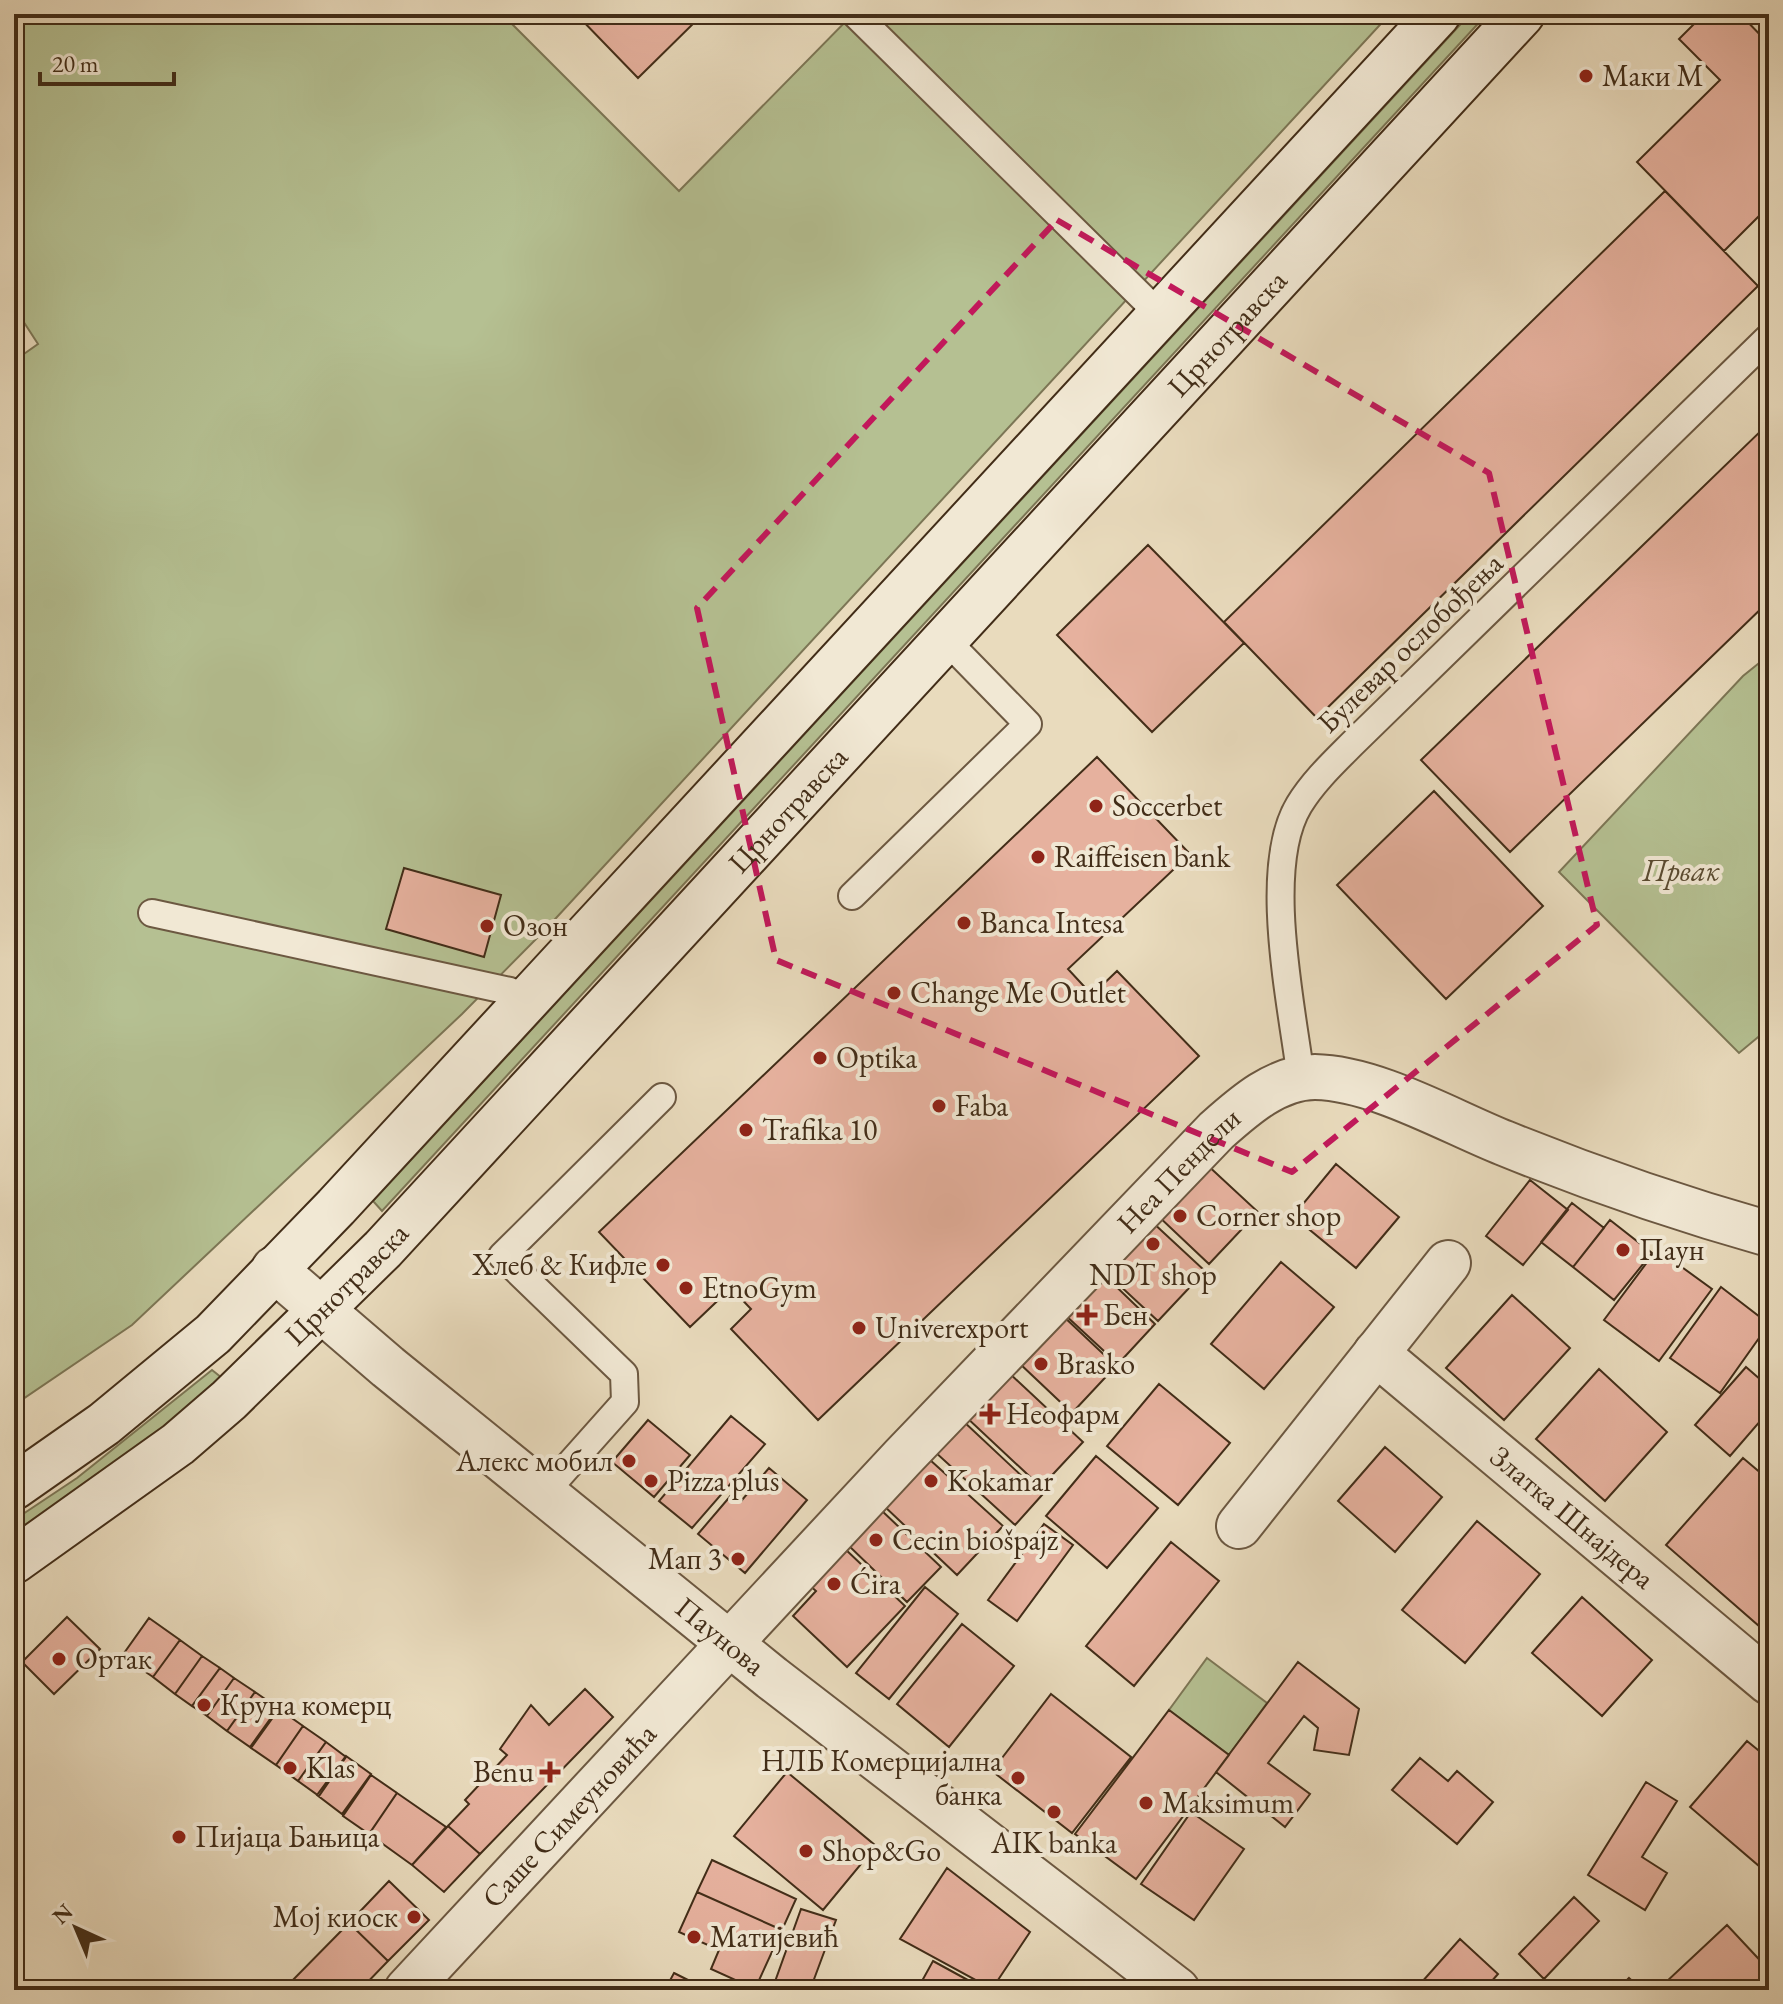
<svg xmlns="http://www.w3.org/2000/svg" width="1783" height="2004" viewBox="0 0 1783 2004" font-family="'EB Garamond',serif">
<rect width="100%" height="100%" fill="#e9dbbd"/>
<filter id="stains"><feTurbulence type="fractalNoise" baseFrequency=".0025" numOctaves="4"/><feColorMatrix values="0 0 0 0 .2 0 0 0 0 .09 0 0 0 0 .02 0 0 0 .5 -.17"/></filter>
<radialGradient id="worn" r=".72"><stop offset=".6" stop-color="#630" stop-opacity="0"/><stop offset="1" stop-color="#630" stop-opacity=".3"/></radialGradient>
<path fill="#b5c092" stroke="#7c7655" stroke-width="2" d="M 14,14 L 502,14 L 679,191 L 853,14 L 1390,14 L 545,930 L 462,1014 L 132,1325 L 14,1405 L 14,361 L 38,344 L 14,307 Z
M 1470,14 L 1487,14 L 382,1211 L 373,1201 Z
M 1769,655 L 1769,1028 L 1739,1053 L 1559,872 L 1743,676 Z
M 212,1370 L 222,1378 L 131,1454 L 14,1539 L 14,1520 L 77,1478 Z
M 1207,1658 L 1267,1703 L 1229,1755 L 1169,1710 Z"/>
<path fill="#e6b19e" stroke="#422d18" stroke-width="2" d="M 576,14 L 703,14 L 638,78 Z
M 1704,14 L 1740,14 L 1769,44 L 1769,206 L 1724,251 L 1637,162 L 1720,80 L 1679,39 Z
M 1665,191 L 1758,286 L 1317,718 L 1224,622 Z
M 1769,423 L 1769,601 L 1510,852 L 1421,760 Z
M 1148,545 L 1244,643 L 1152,732 L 1057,635 Z
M 1097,757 L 1190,854 L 1068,969 L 1092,995 L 1117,971 L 1199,1056 L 818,1420 L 731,1329 L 751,1309 L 731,1288 L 690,1327 L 599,1232 Z
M 1434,791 L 1543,906 L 1446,999 L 1337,885 Z
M 404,868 L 501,895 L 484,957 L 386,929 Z
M 1204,1162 L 1258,1212 L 1209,1264 L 1156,1214 Z
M 1336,1164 L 1399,1217 L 1356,1268 L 1293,1216 Z
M 1530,1180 L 1568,1210 L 1523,1265 L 1486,1236 Z
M 1572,1203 L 1604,1228 L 1573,1267 L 1541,1242 Z
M 1150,1220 L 1205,1271 L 1158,1321 L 1103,1270 Z
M 1610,1220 L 1652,1253 L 1614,1300 L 1573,1267 Z
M 1657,1249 L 1712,1289 L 1659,1361 L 1604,1320 Z
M 1281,1262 L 1334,1307 L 1264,1389 L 1211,1344 Z
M 1101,1272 L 1155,1324 L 1118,1364 L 1063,1313 Z
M 1721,1287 L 1769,1324 L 1720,1393 L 1670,1358 Z
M 1512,1295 L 1570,1348 L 1504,1420 L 1446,1368 Z
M 1062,1315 L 1116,1366 L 1072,1413 L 1017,1361 Z
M 1746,1367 L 1769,1387 L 1769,1411 L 1730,1456 L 1695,1425 Z
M 1599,1369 L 1667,1432 L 1605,1501 L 1536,1439 Z
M 1007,1371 L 1083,1442 L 1041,1487 L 965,1416 Z
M 1159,1384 L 1230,1443 L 1178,1505 L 1107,1446 Z
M 731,1416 L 765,1444 L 692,1528 L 659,1501 Z
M 648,1420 L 690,1455 L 654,1497 L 612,1462 Z
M 962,1420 L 1042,1495 L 1015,1525 L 934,1451 Z
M 1385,1447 L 1442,1497 L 1395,1552 L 1338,1501 Z
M 1096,1456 L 1158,1508 L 1107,1568 L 1046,1516 Z
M 1743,1458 L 1769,1480 L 1767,1633 L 1666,1545 Z
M 929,1459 L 1003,1526 L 957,1575 L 883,1505 Z
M 769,1468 L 807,1500 L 745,1573 L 698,1534 L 733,1493 L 742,1500 Z
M 880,1509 L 941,1567 L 907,1602 L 847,1544 Z
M 1477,1521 L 1540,1574 L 1465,1663 L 1402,1610 Z
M 1044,1524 L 1073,1545 L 1017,1621 L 988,1600 Z
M 1171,1542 L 1219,1581 L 1134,1686 L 1086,1646 Z
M 843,1547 L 905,1606 L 847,1667 L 793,1616 L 816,1591 L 808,1584 Z
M 925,1587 L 958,1614 L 889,1699 L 856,1673 Z
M 1582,1597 L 1652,1660 L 1602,1716 L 1532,1653 Z
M 67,1617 L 100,1649 L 54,1694 L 22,1662 Z
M 149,1618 L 180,1640 L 153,1677 L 122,1656 Z
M 962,1624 L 1014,1666 L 949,1747 L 897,1704 Z
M 180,1640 L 202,1656 L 175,1694 L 153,1677 Z
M 202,1656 L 220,1668 L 192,1706 L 175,1694 Z
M 1298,1662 L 1359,1709 L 1349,1755 L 1314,1750 L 1318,1728 L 1304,1716 L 1268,1763 L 1310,1794 L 1285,1827 L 1216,1772 Z
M 220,1668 L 234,1678 L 207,1716 L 192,1706 Z
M 234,1678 L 255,1692 L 227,1731 L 207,1716 Z
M 585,1689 L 613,1717 L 480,1854 L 448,1826 L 469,1804 L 465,1800 L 507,1755 L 500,1749 L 531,1705 L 549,1725 Z
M 255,1692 L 278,1708 L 250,1747 L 227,1731 Z
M 1051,1694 L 1131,1757 L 1072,1833 L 992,1771 Z
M 279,1709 L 303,1726 L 276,1765 L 251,1748 Z
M 1169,1710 L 1229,1755 L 1136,1879 L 1075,1834 Z
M 303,1726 L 326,1742 L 298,1781 L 276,1765 Z
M 1747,1741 L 1769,1759 L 1769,1855 L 1759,1866 L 1690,1807 Z
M 326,1742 L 346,1757 L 319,1796 L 298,1781 Z
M 346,1756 L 371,1774 L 342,1814 L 317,1795 Z
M 1420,1758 L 1448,1781 L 1457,1771 L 1493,1802 L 1457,1844 L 1392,1790 Z
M 787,1772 L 876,1846 L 823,1910 L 734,1836 Z
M 371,1775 L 397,1793 L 369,1834 L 343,1816 Z
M 1646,1782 L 1677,1801 L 1642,1857 L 1667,1873 L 1645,1910 L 1588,1875 Z
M 397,1793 L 446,1827 L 412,1865 L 369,1834 Z
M 1191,1812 L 1244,1849 L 1194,1920 L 1141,1884 Z
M 448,1826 L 480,1854 L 444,1892 L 412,1865 Z
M 712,1860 L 796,1899 L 782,1930 L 697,1892 Z
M 947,1868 L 1030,1932 L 992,1989 L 900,1939 Z
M 389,1881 L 429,1920 L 388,1961 L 349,1923 Z
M 697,1892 L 782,1930 L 755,1989 L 711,1969 L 719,1950 L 679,1932 Z
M 1574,1897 L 1599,1921 L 1544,1979 L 1519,1954 Z
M 801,1909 L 836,1920 L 810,1990 L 772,1990 Z
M 349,1923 L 388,1961 L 360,1990 L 283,1990 Z
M 1727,1925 L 1769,1970 L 1769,1986 L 1765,1990 L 1673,1990 L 1666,1982 Z
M 1460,1939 L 1498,1974 L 1484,1990 L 1428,1990 L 1421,1983 Z
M 933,1961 L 986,1990 L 917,1990 Z
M 674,1973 L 708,1990 L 654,1990 L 658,1982 L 667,1986 Z
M 1629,1978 L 1642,1990 L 1617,1990 Z"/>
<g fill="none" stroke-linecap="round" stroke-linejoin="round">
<defs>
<path id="service" d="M 855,14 L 1145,300 L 1158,317
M 852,896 L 1028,724 L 945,639
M 152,913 L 510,991 L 526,1003
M 1301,1079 C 1292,1006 1261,868 1299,805 C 1313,782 1333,763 1352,744 L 1769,337
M 544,1493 L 625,1402 L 624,1374 L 502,1256 L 662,1097"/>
<g id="minor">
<path id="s1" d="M 1376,1353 L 1769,1682"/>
<path d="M 1239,1526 L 1448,1263"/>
<path id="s2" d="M 407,1990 L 903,1457 L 1216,1131 C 1243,1107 1276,1077 1315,1077 C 1375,1078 1449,1121 1504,1143 C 1590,1178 1680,1209 1769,1234"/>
</g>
<g id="tertiary">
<path id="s3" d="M 274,1269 L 388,1367 L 772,1678 L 1177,1990"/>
</g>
<g id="secondary">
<path d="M 14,1487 L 104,1424 L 213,1334 L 336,1207 L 1438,14"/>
<path id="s4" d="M 14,1561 L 178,1444 L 229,1400 L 383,1249 L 1522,14"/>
</g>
</defs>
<use href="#service" stroke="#6c5841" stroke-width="30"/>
<use href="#minor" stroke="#6c5841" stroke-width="48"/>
<use href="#tertiary" stroke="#6c5841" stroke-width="48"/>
<use href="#secondary" stroke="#422d18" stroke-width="48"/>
<use href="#service" stroke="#f1e8d4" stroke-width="26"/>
<use href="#minor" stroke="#f1e8d4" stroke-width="44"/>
<use href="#tertiary" stroke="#f1e8d4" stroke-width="44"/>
<use href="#secondary" stroke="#f1e8d4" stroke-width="44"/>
</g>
<path fill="none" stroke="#c2185b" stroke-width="6" stroke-dasharray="16 10" stroke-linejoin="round" d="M 1057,220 L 1489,473 L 1597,925 L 1292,1172 L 776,960 L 697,608 Z"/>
<g fill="#8f2418" stroke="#f1e8d4" stroke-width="3">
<circle cx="1586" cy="76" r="8"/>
<circle cx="1096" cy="806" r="8"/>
<circle cx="1038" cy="857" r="8"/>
<circle cx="964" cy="923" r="8"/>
<circle cx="487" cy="926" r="8"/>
<circle cx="894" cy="993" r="8"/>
<circle cx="820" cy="1058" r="8"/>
<circle cx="939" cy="1106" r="8"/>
<circle cx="746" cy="1130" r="8"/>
<circle cx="1180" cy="1216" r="8"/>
<circle cx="1153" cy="1244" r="8"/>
<circle cx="1623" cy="1250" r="8"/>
<circle cx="663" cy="1265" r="8"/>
<circle cx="686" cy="1288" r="8"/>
<path d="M1083 1303h8v8h8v8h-8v8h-8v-8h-8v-8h8z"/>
<circle cx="859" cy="1328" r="8"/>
<circle cx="1041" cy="1364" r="8"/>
<path d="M986 1402h8v8h8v8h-8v8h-8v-8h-8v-8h8z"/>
<circle cx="629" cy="1461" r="8"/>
<circle cx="651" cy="1481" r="8"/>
<circle cx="931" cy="1481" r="8"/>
<circle cx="876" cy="1540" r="8"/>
<circle cx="738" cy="1559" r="8"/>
<circle cx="834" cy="1584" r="8"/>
<circle cx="59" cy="1659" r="8"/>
<circle cx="204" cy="1705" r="8"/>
<circle cx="290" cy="1768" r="8"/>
<path d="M546 1760h8v8h8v8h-8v8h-8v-8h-8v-8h8z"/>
<circle cx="1018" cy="1778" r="8"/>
<circle cx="1146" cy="1803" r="8"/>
<circle cx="1054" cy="1812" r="8"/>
<circle cx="179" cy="1837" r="8"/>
<circle cx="806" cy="1851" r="8"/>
<circle cx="414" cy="1917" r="8"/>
<circle cx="694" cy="1937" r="8"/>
</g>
<g text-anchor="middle" stroke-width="8" stroke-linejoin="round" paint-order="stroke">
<g font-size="30" fill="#422d18" stroke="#f1e8d4" text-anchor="start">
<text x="1602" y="86">Маки М</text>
<text x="1112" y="816">Soccerbet</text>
<text x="1054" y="867">Raiffeisen bank</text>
<text x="980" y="933">Banca Intesa</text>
<text x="503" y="936">Озон</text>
<text x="910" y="1003">Change Me Outlet</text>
<text x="836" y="1068">Optika</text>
<text x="955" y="1116">Faba</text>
<text x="762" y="1140">Trafika 10</text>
<text x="1196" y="1226">Corner shop</text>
<text x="1639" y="1260">Паун</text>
<text x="647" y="1275" text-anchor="end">Хлеб &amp; Кифле</text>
<text x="1153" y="1285" text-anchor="middle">NDT shop</text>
<text x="702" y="1298">EtnoGym</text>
<text x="1103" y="1325">Бен</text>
<text x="875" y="1338">Univerexport</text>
<text x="1057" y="1374">Brasko</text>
<text x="1006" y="1424">Неофарм</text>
<text x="613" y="1471" text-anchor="end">Алекс мобил</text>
<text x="667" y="1491">Pizza plus</text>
<text x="947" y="1491">Kokamar</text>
<text x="892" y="1550">Cecin biošpajz</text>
<text x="722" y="1569" text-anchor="end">Мап 3</text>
<text x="850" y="1594">Ćira</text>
<text x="75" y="1669">Ортак</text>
<text x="220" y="1715">Круна комерц</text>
<text x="1002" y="1771" text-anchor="end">НЛБ Комерцијална<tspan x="1002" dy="34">банка</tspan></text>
<text x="306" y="1778">Klas</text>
<text x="534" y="1782" text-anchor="end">Benu</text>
<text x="1162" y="1813">Maksimum</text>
<text x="195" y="1847">Пијаца Бањица</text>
<text x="1054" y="1853" text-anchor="middle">AIK banka</text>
<text x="822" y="1861">Shop&amp;Go</text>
<text x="398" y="1927" text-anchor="end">Мој киоск</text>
<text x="710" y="1947">Матијевић</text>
</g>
<g font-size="30" fill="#422d18" stroke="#f1e8d4">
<text dy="10" stroke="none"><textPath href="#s4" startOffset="1730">Црнотравска</textPath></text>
<text transform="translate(1410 643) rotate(-44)" y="10">Булевар ослобођења</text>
<text dy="10" stroke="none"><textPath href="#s4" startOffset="1082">Црнотравска</textPath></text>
<text dy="10" stroke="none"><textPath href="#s2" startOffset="1126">Неа Пендели</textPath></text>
<text dy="10" stroke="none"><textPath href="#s4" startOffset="434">Црнотравска</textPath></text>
<text dy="10" stroke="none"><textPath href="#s1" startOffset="256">Златка Шнајдера</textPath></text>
<text dy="10" stroke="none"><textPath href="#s3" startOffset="578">Паунова</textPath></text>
<text dy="10" stroke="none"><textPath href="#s2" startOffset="238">Саше Симеуновића</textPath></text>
</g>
<g font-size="30" font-style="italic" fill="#594a30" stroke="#f1e8d4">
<text x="1681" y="881">Првак</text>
</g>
</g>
<rect width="1783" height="2004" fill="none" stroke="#e9dbbd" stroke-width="48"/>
<rect x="16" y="16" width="1751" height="1972" fill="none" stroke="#422d18" stroke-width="4"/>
<rect x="24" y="24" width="1735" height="1956" fill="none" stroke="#422d18" stroke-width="2"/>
<g transform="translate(76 1928) rotate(316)" stroke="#f1e8d4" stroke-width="6" paint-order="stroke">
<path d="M0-6L14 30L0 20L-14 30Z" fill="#422d18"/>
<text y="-12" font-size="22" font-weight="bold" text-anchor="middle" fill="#422d18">N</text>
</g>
<path d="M40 72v12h134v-12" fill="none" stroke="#422d18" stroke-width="4"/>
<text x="52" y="72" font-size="24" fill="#422d18" stroke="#f1e8d4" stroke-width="6" paint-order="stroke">20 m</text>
<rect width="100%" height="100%" filter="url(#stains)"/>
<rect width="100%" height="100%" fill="url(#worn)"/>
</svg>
